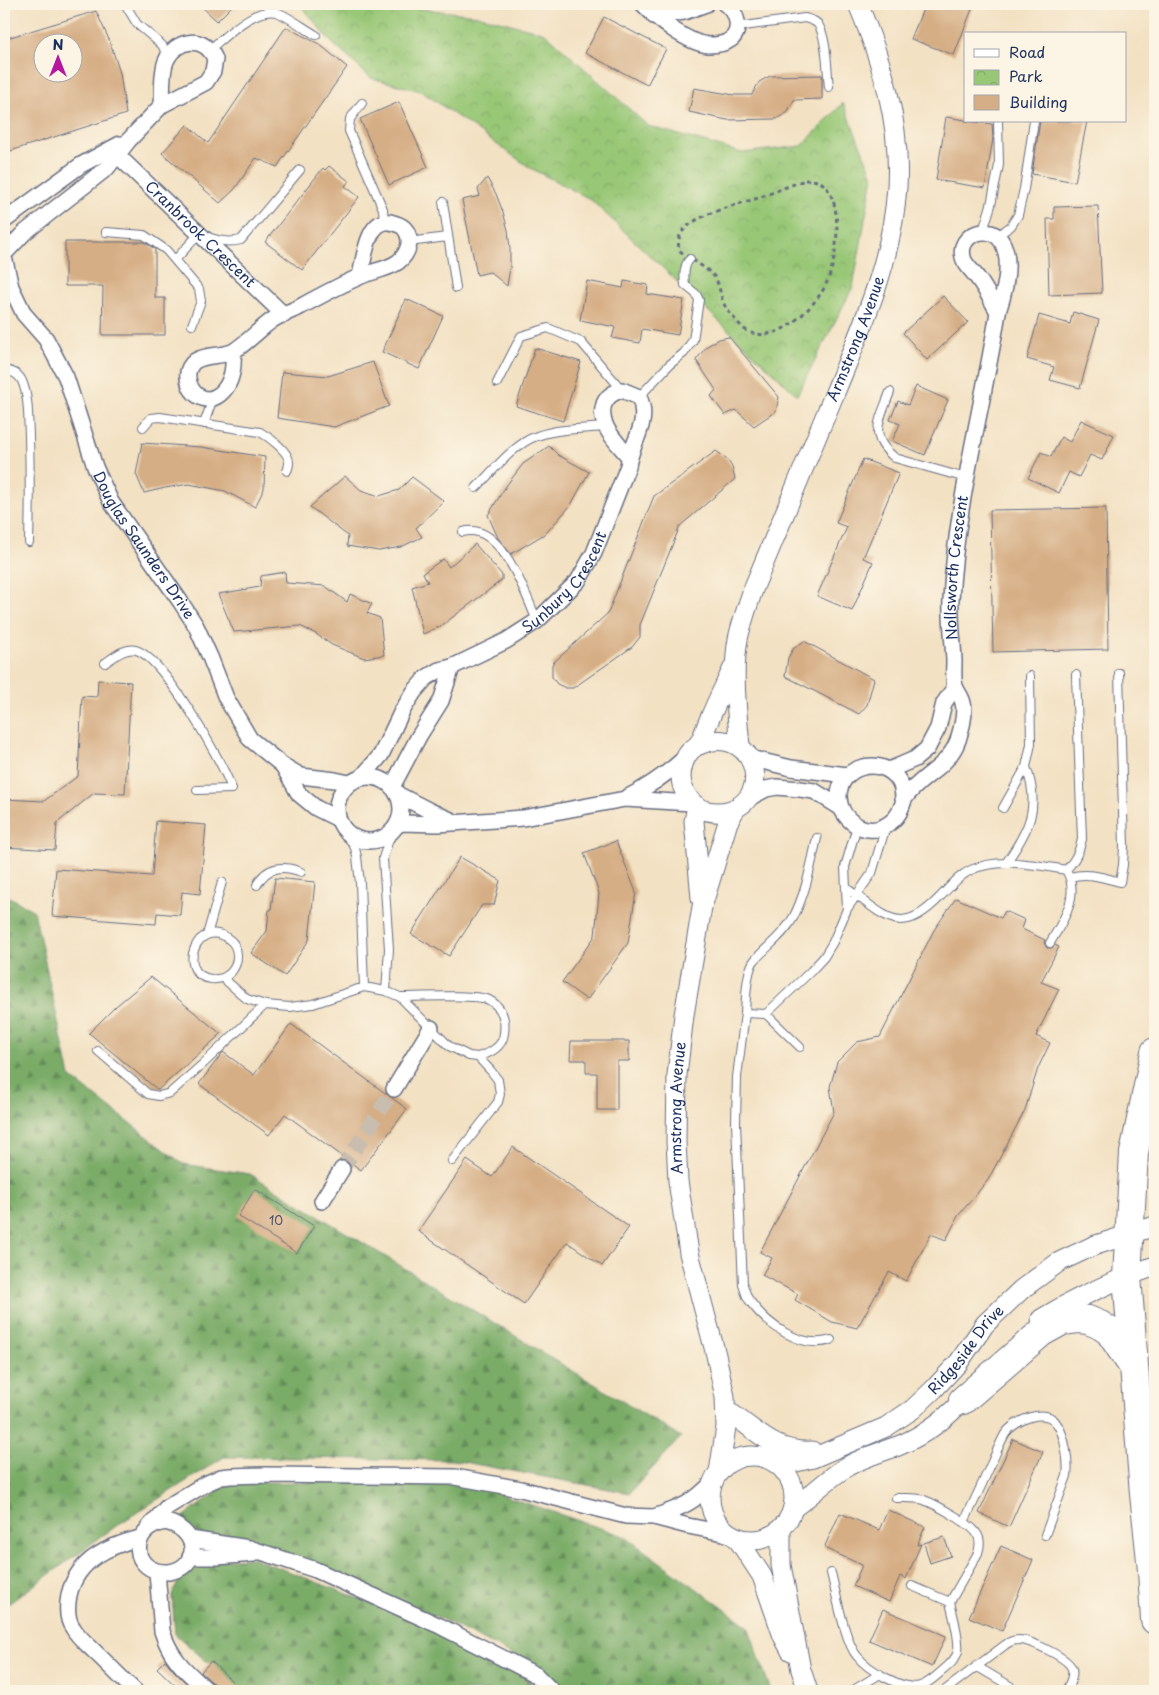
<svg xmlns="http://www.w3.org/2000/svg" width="1159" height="1695" viewBox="0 0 1159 1695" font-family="'Playpen Sans',sans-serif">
<defs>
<pattern id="forest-firs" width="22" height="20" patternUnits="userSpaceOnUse" patternTransform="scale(1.25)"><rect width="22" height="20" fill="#7aac67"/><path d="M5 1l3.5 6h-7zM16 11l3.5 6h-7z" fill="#638c58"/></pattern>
<pattern id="park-crowns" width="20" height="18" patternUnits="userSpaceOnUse" patternTransform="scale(1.25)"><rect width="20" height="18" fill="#98c776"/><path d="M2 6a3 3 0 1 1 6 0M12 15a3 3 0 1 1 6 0" fill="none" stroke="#82ab68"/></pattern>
</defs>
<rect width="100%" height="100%" fill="#fcf5e5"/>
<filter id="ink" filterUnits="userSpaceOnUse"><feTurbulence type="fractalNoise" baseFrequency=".02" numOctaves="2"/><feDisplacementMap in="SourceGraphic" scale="10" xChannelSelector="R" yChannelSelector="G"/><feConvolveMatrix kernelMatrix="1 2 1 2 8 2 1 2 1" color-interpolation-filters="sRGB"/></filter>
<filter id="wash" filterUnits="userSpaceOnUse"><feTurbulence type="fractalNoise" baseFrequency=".0096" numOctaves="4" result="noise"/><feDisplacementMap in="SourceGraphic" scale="20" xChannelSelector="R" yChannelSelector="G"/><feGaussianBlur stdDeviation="1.12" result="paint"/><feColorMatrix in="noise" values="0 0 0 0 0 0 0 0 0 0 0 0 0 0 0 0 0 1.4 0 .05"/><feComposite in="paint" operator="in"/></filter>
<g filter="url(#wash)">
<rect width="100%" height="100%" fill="#f3e1c3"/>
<path fill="url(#forest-firs)" stroke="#4a6e62" d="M 4,894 L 34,911 L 70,1077 L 183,1164 L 250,1174 L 681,1437 L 630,1493 L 453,1460 L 224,1457 L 119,1524 L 4,1607 Z
M 458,1480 L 624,1536 L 748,1626 L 771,1691 L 565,1691 L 544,1671 L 440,1618 L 173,1525 L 228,1483 Z
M 254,1558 L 446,1632 L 525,1673 L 536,1691 L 240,1691 L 175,1634 L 172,1596 L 182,1572 L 199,1561 Z"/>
<path fill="url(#park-crowns)" stroke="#5a7b6a" d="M 300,4 L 375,4 L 477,15 L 545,33 L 648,126 L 742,153 L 802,146 L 843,103 L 873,176 L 853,287 L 797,395 L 590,199 L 532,169 L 421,91 L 371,78 L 330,41 Z"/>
<g id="blocks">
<path fill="#d6ae85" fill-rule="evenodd" d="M 199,4 L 234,4 L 217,21 Z
M 925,4 L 974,4 L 954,55 L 911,39 Z
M 96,11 L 110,42 L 120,73 L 126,114 L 4,153 L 4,39 ZM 42,42 L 72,42 L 72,72 L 42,72 Z
M 604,17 L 666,49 L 647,85 L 585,53 Z
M 286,27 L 319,44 L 347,67 L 277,167 L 256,158 L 234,190 L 220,203 L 162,153 L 187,125 L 208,143 Z
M 822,75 L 822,99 L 794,100 L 787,113 L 776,119 L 727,120 L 689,112 L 694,88 L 734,95 L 752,95 L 759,82 L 770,76 Z
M 399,102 L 428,167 L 389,185 L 360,119 Z
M 946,117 L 965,120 L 965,121 L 992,124 L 993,138 L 985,188 L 936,180 Z
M 1040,121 L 1087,121 L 1075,182 L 1032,174 Z
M 329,166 L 349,181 L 345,186 L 359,197 L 302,270 L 265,242 L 323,168 L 325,170 Z
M 487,178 L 496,194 L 503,212 L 508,230 L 510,249 L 510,267 L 507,286 L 490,272 L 477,275 L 462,200 L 480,196 L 478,189 Z
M 1098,206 L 1102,293 L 1049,295 L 1047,219 L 1054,219 L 1054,207 Z
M 65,242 L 144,242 L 155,249 L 155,298 L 165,298 L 165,335 L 102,335 L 103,286 L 65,286 Z
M 587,281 L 623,288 L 624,281 L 648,285 L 647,294 L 684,300 L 678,335 L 642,329 L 640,343 L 612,338 L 615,327 L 580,320 Z
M 943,296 L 968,322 L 927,360 L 903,333 Z
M 406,299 L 443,316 L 419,369 L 382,352 Z
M 1073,312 L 1099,320 L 1080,388 L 1050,380 L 1054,367 L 1027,359 L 1039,315 L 1070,324 Z
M 729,337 L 779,397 L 776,411 L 754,426 L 736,410 L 725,415 L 711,396 L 716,390 L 696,360 L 707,346 L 719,339 Z
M 535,348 L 581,362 L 563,421 L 516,406 Z
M 373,362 L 389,406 L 334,427 L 277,418 L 282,372 L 328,376 Z
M 916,386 L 948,400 L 925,455 L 892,441 L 900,424 L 890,420 L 898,401 L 908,405 Z
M 1081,420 L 1114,435 L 1102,460 L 1090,455 L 1079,477 L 1069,472 L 1059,493 L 1028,478 L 1041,452 L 1051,457 L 1061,437 L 1070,442 Z
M 142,443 L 201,447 L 265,457 L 264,489 L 255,507 L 225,491 L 189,484 L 165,488 L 144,493 L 136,474 Z
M 549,446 L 558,455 L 589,472 L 571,505 L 546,533 L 511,554 L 498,538 L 488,515 L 506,486 L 523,464 Z
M 716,451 L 726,458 L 732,467 L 735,479 L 680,526 L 640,625 L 640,637 L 632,647 L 573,688 L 566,688 L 557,684 L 552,677 L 552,664 L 608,613 L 654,496 Z
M 863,459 L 899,473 L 863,558 L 873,562 L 852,611 L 817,596 L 847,527 L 836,523 Z
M 345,476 L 361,490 L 379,496 L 399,490 L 412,477 L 444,501 L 416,528 L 422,537 L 401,547 L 379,551 L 347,546 L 348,536 L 310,507 Z
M 1106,508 L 1108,649 L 993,652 L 990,510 Z
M 475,544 L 502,575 L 502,580 L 441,626 L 423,634 L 412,587 L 428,582 L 423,573 L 443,559 L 449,567 Z
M 285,572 L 286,583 L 325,586 L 347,602 L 350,594 L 372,604 L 367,613 L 380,618 L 384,655 L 364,658 L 332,645 L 316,634 L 300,626 L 234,632 L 218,594 L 260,587 L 261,576 Z
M 804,641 L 874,679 L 867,705 L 859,714 L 785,676 L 788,658 L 793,649 Z
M 98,680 L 131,682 L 125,794 L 94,793 L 57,823 L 55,850 L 4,847 L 4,799 L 44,801 L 78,776 L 82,696 L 97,697 Z
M 156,821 L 206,825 L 200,894 L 182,892 L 180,915 L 157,913 L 156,924 L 52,916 L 56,869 L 152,876 Z
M 616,841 L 636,892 L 628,943 L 587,1000 L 562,982 L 595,936 L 599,893 L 584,853 Z
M 460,857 L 500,880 L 494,905 L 482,905 L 449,956 L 411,934 Z
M 275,878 L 315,882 L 309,940 L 285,976 L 251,953 L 267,931 L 269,910 L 271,910 Z
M 956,898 L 1001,918 L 1005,911 L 1025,920 L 1022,929 L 1045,940 L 1044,943 L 1047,948 L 1052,948 L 1055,945 L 1059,947 L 1041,982 L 1059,989 L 1036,1036 L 1050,1043 L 1038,1068 L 1025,1110 L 988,1180 L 958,1216 L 946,1240 L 931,1234 L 906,1281 L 889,1272 L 857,1328 L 832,1322 L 795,1300 L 798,1294 L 762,1275 L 772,1258 L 760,1252 L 834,1112 L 830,1087 L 837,1062 L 857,1042 L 880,1037 L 934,930 Z
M 151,977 L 221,1034 L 158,1090 L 89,1033 L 116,1006 Z
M 291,1024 L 407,1109 L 361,1170 L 285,1114 L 269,1135 L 199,1084 L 223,1052 L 254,1075 Z
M 571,1041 L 629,1041 L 629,1061 L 617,1061 L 617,1110 L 597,1110 L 597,1073 L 586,1073 L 586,1060 L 570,1060 Z
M 513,1147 L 629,1227 L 602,1266 L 567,1242 L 524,1304 L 418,1231 L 467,1160 L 492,1177 Z
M 255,1189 L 314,1226 L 297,1253 L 238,1216 Z
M 1013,1439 L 1043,1452 L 1009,1527 L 979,1513 Z
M 888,1510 L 925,1527 L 917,1545 L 921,1544 L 906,1579 L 900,1576 L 889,1602 L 853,1586 L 862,1565 L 824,1548 L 840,1513 L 879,1530 Z
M 944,1537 L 951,1556 L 930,1563 L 924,1543 Z
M 1001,1546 L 1033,1560 L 1002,1631 L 969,1617 Z
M 883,1609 L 946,1636 L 932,1667 L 869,1640 Z
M 165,1660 L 174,1671 L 194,1691 L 181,1691 L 157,1668 Z
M 211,1661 L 242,1691 L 217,1691 L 214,1684 L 201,1672 Z"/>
</g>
</g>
<g filter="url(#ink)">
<use href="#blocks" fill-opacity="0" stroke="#676d81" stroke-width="1"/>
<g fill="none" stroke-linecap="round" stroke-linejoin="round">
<path stroke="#c8bdaf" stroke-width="15" stroke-dasharray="15 8" stroke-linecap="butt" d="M 342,1169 L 394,1089"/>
<defs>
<path id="service" d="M 125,4 L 137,24 L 162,45 L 168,57
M 736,27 L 805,18 C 811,20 817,21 819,26 C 827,39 827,71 829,87
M 209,50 C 225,37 257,4 279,13 C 292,19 304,28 316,35
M 362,103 L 350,119 L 349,131 L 383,209 L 384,222
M 443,202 L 456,288
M 983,231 L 991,205 L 999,165 L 998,121
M 106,232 L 144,235 L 166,250 L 199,289 L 201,301 L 192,325
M 997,236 L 1011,226 L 1018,215 L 1024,189 L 1034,121
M 409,242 L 447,237
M 175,260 L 199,234 C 214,239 225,244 241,240 L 300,170
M 4,370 C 11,371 19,374 22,381 C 29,397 28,418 29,435 C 30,471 30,506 29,542
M 497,383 L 521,336 L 548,328 L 581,342 L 622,390
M 890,392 C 880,420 867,436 895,458 L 966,478
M 639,397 L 669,365 L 684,353 L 693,340 L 699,300 L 696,294 L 685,285 C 684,277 683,265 690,259
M 204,424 L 213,398
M 143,427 L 151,418 L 160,417 L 260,432 C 269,437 290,452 289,463 C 289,464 288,470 287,471
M 476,488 C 493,471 515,443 537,436 C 559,428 584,429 606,427
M 463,532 C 501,521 526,595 537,621
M 105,663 C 114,657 125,647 136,650 C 163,657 222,761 232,789 L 197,790
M 1003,808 L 1026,767 L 1031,744 L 1030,676
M 344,830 L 355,848 L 357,857 L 360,883 L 364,987
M 1006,863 C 1029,830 1041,807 1026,767
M 1066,870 C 1075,860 1079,853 1082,839 L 1076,675
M 1070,877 C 1088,872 1102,877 1120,882 L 1123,865 L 1124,846 L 1119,673
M 257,885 C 266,866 284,865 301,872
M 846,888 C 885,914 899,940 940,897 C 950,887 958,876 971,870 C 998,857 1037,865 1066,870 C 1081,895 1063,921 1050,943
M 847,909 L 845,867 L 857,826
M 207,935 L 222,882
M 223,978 C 226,976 230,974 232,971 C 239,962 239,947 230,940 C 197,914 175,975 211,979 C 215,980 220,978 223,978 L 247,999 L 265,1005 L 290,1007 L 313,1004 L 364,987 L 386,991 L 400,997 L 449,1046 L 469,1056 L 478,1057 L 491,1071 L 498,1080 L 500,1094 L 498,1102 L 452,1161
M 386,991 L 389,949 L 383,858 L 391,833
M 400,997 C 417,997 477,994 489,1000 C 502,1007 506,1019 504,1033 C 503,1047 490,1053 478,1057
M 745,1013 C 746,999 746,972 754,961 C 767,946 783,936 793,918 C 806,893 811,865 817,838
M 766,1014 L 800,1047
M 98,1051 L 148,1094 L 159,1096 L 170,1093 L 204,1063 L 265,1005
M 831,1340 C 801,1350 766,1324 749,1300 C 746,1296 745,1290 743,1285 L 736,1123 L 737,1077 L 745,1013 L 766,1014 L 811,971 L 824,957 L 833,942 L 847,909 L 872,873 L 886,826
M 964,1522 C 974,1502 983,1482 992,1462 C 996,1453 1000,1443 1005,1434 C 1015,1420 1046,1406 1057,1424 C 1065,1435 1069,1463 1067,1476 L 1045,1535
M 831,1573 C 836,1592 845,1643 857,1656 C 867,1669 903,1691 920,1686 C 928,1684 935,1677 942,1671 C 948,1666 956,1660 958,1651 C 960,1638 953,1616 950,1602 L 978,1553 C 980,1546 981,1540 977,1534 C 972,1524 935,1504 924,1500 C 915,1497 905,1498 896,1498
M 912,1586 L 950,1602
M 976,1666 L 1010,1686 L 1012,1691
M 852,1691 L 880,1674
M 944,1691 L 1005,1645 C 1010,1641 1013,1640 1019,1640 C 1030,1640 1069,1658 1072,1669 C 1074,1677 1069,1685 1066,1691"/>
<g id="minor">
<path d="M 643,4 C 657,19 687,43 708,45 C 715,45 725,44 730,40 C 743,31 737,10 725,4"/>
<path d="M 654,16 L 684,12 L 706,4"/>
<path id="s1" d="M 112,150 L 284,315"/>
<path d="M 4,221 L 81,165 L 120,144"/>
<path d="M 5,253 L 24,233 L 107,168 L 129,140 L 162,105 L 206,82 L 213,71 L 215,59 C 205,35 176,38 166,61 C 161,73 163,91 162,105"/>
<path id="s2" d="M 5,261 L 11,287 L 24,314 L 46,339 L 66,377 L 95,467 L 111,502 L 180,601 L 196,626 L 210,657 L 226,698 L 250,739 L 282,765 L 301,776 L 335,780 L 349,783"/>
<path d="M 233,352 C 234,366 232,384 220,394 C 205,406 190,394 188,378 C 187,371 190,365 195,361 C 206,354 220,357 232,352 C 242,347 260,329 271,321 C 279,315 289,312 298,308 C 318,297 338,286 359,277 C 371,271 387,270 398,262 C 408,254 414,239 404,228 C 401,225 394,223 390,222 C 367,219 364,260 360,276"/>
<path d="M 750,758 L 791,768 L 847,775"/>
<path d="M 283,766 L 299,794 L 316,808 L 338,819"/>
<path d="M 889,770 L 915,759 L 927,749 L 938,728 L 944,703 L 955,687"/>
<path id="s3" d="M 362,777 L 381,755 L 402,711 L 414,692 L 426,678 L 439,670 L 452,667 L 506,641 L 537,621 L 578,581 L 594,553 L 628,466 C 631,442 651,423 639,397 L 622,390 C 614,392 607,396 604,404 C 597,425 617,442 629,457"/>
<circle cx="369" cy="809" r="32"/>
<path d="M 392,787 L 419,736 L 441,701 L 452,667"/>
<path d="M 397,794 L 428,810 L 453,821"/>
<path d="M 626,798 C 649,787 667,774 686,757"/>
<path d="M 747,799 L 766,789 L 777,787 L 800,789 L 814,791 L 840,807"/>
<path id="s4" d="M 903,799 C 903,792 902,784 897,778 C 879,755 839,767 839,796 C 839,820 866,838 887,825 C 893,821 899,815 901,808 C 903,805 903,801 905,798 C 920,776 948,768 958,740 C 961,730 966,714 963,703 C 962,697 957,692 955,686 C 953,679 954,668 954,660 C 953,640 950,619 951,600 C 956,502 983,408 998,312 C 1004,294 1012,263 1003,244 C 992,221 957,234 963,257 C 964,264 972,270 976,276 C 985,287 991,300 998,312"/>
<path d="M 397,825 L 403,823 L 438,824 L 523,818 L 625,799 L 692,803"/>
<path d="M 394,1089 L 431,1028"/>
<path d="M 322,1201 L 342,1169"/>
<path d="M 654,1517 C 682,1507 692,1504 713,1482"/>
<path d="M 165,1522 C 184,1525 202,1546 186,1564 C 181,1569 175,1571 169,1572 C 130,1574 128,1528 165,1522 Z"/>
<path d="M 148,1528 L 167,1507 L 205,1484 L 221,1477 L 230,1476 L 265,1475 L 455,1477 L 521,1489 L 626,1516 L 654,1517 L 688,1526 L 729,1534"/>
<path d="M 190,1539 L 249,1548 L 316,1570 L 440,1626 L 536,1675 L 552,1691"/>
<path d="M 190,1557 L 217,1557 L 254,1554"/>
<path d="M 157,1572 L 162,1631 C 171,1660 187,1672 208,1691"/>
<path d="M 135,1691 C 121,1678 108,1664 94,1651 C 87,1644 78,1637 73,1628 C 66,1619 67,1606 69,1595 C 77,1560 108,1546 140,1538"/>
</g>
<g id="tertiary">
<path d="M 699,745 C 752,722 776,794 731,810 C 721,813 711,813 701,809 C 690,803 682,791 681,778 C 681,768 684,758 691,750 C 694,748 697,746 699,743 C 704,735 706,726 710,718 C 717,701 726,683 734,666"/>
<path id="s5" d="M 740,746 C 737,713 732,672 738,639 C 742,621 748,604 754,587 C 781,523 807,459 834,395 C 862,326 892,263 897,187 C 901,123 882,62 858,4"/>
<path d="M 697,806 L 694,821 L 701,898"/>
<path d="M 1041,1319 C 1077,1297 1115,1280 1155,1266"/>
<path d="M 732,1414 C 759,1433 776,1453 812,1451"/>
<circle cx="752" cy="1498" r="42"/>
<path id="s6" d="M 774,1461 L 796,1462 L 813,1458 L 886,1427 L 913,1409 L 934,1389 L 959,1362 L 985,1324 L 1022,1289 L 1059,1262 L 1093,1246 L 1155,1226"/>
<path id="s7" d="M 719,1472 L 726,1427 L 725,1397 L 716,1355 L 689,1253 L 678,1181 L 676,1141 L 677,1075 L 684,1015 L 702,907 L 728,822 L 736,808"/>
<path d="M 793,1508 C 812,1495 828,1478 848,1466 C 864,1457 881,1452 898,1446 C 927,1434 952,1414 971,1391"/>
<path d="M 781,1528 L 781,1565 L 801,1670 L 808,1691"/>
<path d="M 737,1538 L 762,1576 L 783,1636 L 791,1651"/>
</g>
<path id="motorway" d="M 1155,1052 L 1134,1153 L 1127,1276 L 1144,1494 L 1152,1570 L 1155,1620
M 963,1400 L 1042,1332 L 1062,1321 L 1078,1319 L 1088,1320 L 1100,1325 L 1109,1331 L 1134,1368"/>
</defs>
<use href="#service" stroke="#676d81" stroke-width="10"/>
<use href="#minor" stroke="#676d81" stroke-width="18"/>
<use href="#tertiary" stroke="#676d81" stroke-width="21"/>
<use href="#motorway" stroke="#676d81" stroke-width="30"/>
<path stroke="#676d81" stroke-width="3" stroke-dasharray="4 4" stroke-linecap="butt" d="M 805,180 C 812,180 818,180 823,184 C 846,204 837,271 821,293 C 814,304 803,315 792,323 C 780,332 765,338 749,332 C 742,329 727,311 724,304 C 720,296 720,285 715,278 C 711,270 688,258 679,250 C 678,243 678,238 682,232 C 694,215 735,205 755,199 C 772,193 788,186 805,180 Z"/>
<use href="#service" stroke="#fff" stroke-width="8"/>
<use href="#minor" stroke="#fff" stroke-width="15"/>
<use href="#tertiary" stroke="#fff" stroke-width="19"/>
<use href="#motorway" stroke="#fff" stroke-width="28"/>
</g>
</g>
<g text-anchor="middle" stroke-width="4" stroke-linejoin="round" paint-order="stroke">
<g font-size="12" fill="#4a4f68">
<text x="276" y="1225">10</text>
</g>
<g font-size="15" fill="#1b2f5e" stroke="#fcf5e5">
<text dy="5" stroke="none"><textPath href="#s1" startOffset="122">Cranbrook Crescent</textPath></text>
<text dy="5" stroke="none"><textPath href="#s5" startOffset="430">Armstrong Avenue</textPath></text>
<text dy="5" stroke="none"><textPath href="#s2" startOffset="320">Douglas Saunders Drive</textPath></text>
<text dy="5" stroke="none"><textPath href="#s4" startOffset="456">Nollsworth Crescent</textPath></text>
<text dy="5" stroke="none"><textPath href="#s3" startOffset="292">Sunbury Crescent</textPath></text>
<text dy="5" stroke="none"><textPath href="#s7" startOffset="370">Armstrong Avenue</textPath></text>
<text dy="5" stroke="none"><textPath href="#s6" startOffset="231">Ridgeside Drive</textPath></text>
</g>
</g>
<rect width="1159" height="1695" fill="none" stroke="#fcf5e5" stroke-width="20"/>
<rect x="964" y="32" width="162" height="90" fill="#fcf5e5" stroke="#a2a6af"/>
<rect x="974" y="49" width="25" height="8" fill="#ffffff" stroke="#a2a6af"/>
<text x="1009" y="58" font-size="15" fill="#1b2f5e">Road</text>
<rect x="974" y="70" width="25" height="15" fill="url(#park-crowns)" stroke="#a2a6af"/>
<text x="1009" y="82" font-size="15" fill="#1b2f5e">Park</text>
<rect x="974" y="95" width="25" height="15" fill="#d6ae85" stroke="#a2a6af"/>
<text x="1009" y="108" font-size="15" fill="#1b2f5e">Building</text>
<g transform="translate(58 58)"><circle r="24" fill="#fcf5e5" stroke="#a2a6af"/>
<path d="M0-4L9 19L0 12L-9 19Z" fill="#b5179e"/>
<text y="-8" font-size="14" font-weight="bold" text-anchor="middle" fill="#1b2f5e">N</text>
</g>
</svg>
